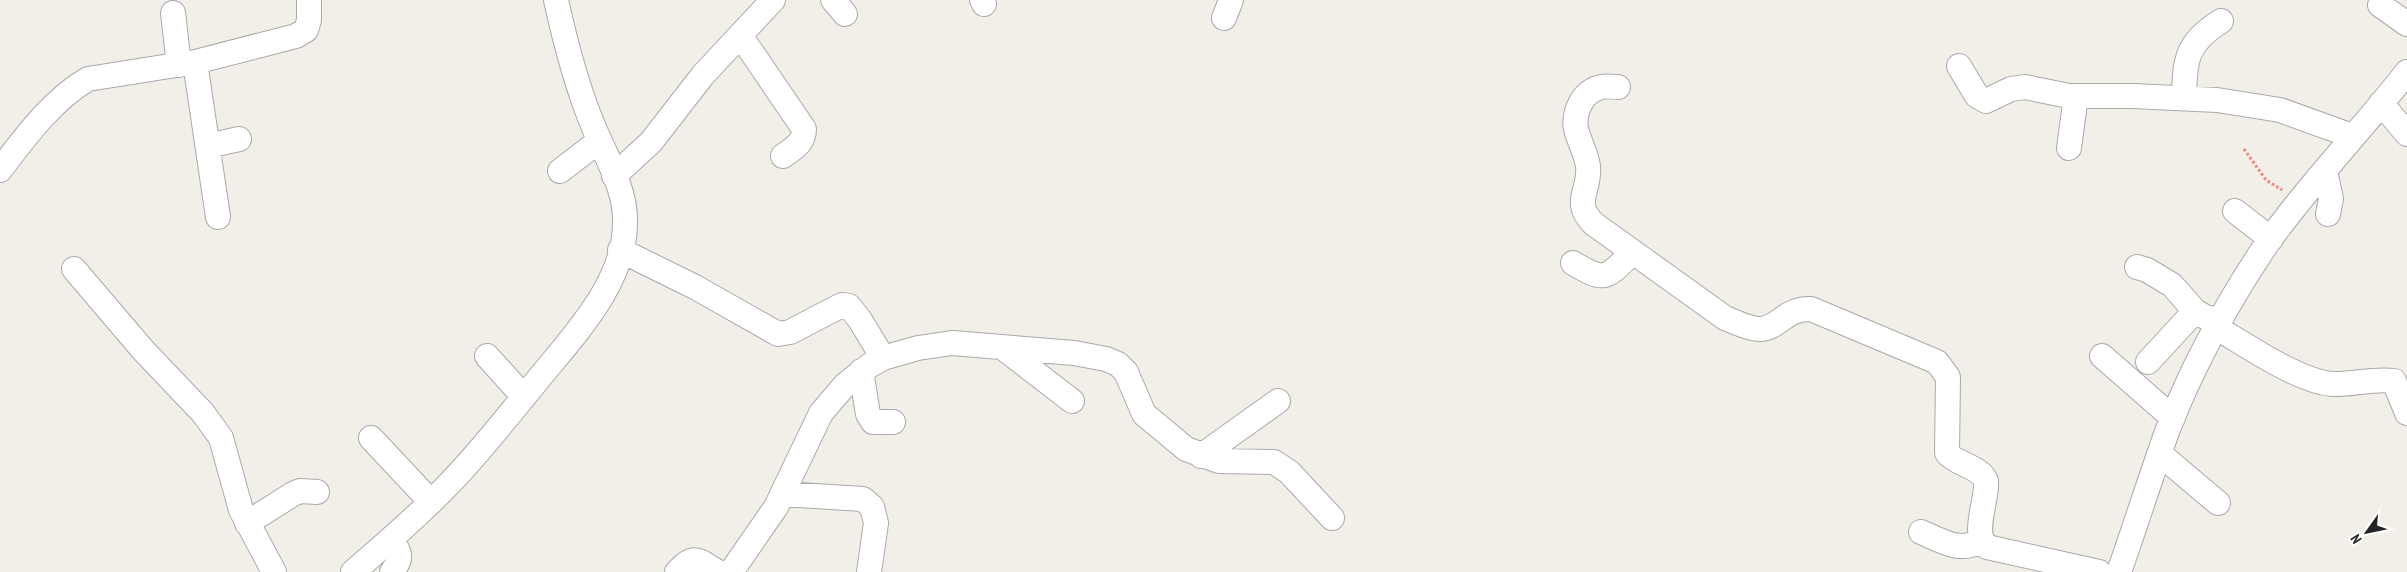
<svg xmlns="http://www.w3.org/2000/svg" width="2407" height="572" viewBox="0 0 2407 572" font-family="'PT Sans Narrow',sans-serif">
<rect width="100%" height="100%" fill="#f2efe9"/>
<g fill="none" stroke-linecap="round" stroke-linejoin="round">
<defs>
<path id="minor" d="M 833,0 L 845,14
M 982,0 L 984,4
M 2380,5 L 2407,24
M 173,13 L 179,65
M 1224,18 L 1231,0
M 740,35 L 804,129 C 804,143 794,148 783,156
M 195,62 L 218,217
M 1959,66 L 1977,96 L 1986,101 L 2011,89 L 2025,87 L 2069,96 L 2133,96 L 2217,100 L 2280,110 L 2352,136
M 1618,87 C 1611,87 1604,85 1598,88 C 1582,93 1573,113 1576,129 C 1579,141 1586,153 1588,166 C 1591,190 1571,202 1594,224 L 1725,318 C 1736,322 1748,329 1760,329 C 1778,329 1785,308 1811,309 L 1937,362 L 1948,377 L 1947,453 C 1957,465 1980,466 1986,481 C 1988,499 1971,534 1987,547 L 2099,572
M 2184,98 C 2185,59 2186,43 2221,21
M 2381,103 L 2407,134
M 208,146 L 239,139
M 2069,148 L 2076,96
M 0,170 C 25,137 52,100 88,79 L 195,62 L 296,36 L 306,30 L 309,20 L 309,0
M 560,171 L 599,141
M 2325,171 L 2331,199 L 2328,214
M 614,176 L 651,142 L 703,75 L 773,0
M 2235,211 L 2271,239
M 620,250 L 695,287 L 778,334 L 790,332 L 842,305 L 849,306 L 860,320 L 883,358
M 1573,263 C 1606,283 1606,278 1632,253
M 2137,267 L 2147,270 L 2172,285 L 2195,311 L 2205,317 L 2221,320
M 74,269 L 143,350 L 203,413 L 221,438 L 241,510 L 274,572
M 2217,328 C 2246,345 2298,381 2332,384 C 2353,385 2373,378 2394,381 L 2407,413
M 1002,347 L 1072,401
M 487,356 L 524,397
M 2102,356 L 2173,418
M 2148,362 L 2195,311
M 861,371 L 868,414 L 873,422 L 893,422
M 371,438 L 431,502
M 2160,454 L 2218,503
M 1201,456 L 1278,401
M 782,494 L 863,499 L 872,507 L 876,523 L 869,572
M 247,523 L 293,494 L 300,491 L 317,492
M 1921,532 C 1942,541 1960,553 1981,541
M 353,572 C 384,545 416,518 445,488 C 478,455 506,418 536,382 C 573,336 627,282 625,219 C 625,187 604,153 592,123 C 576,84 565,41 556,0
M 392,572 C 403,557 400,555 392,539
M 677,572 C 695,552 698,561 718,572
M 731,572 L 776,507 L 821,413 L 845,385 L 869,366 L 883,358 L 918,348 L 952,343 L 1074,353 L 1106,359 L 1118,364 L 1126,372 L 1144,414 L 1186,449 L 1219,461 L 1274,462 L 1289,472 L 1332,518
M 2119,572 C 2136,524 2151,476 2168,429 C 2193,365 2228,302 2266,245 C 2309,184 2361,131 2407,72"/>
</defs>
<use href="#minor" stroke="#a9a9a9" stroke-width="26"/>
<path stroke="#fa8072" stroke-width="3" stroke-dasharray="2.5 2.5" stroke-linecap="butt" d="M 2244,149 L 2266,180 L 2282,190"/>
<use href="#minor" stroke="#fff" stroke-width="24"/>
</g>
<g transform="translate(2367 532) rotate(237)" stroke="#ffffff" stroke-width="4" paint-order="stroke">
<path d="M0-4L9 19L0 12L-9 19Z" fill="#222222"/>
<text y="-8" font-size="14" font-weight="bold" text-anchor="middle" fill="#222222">N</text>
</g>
</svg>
